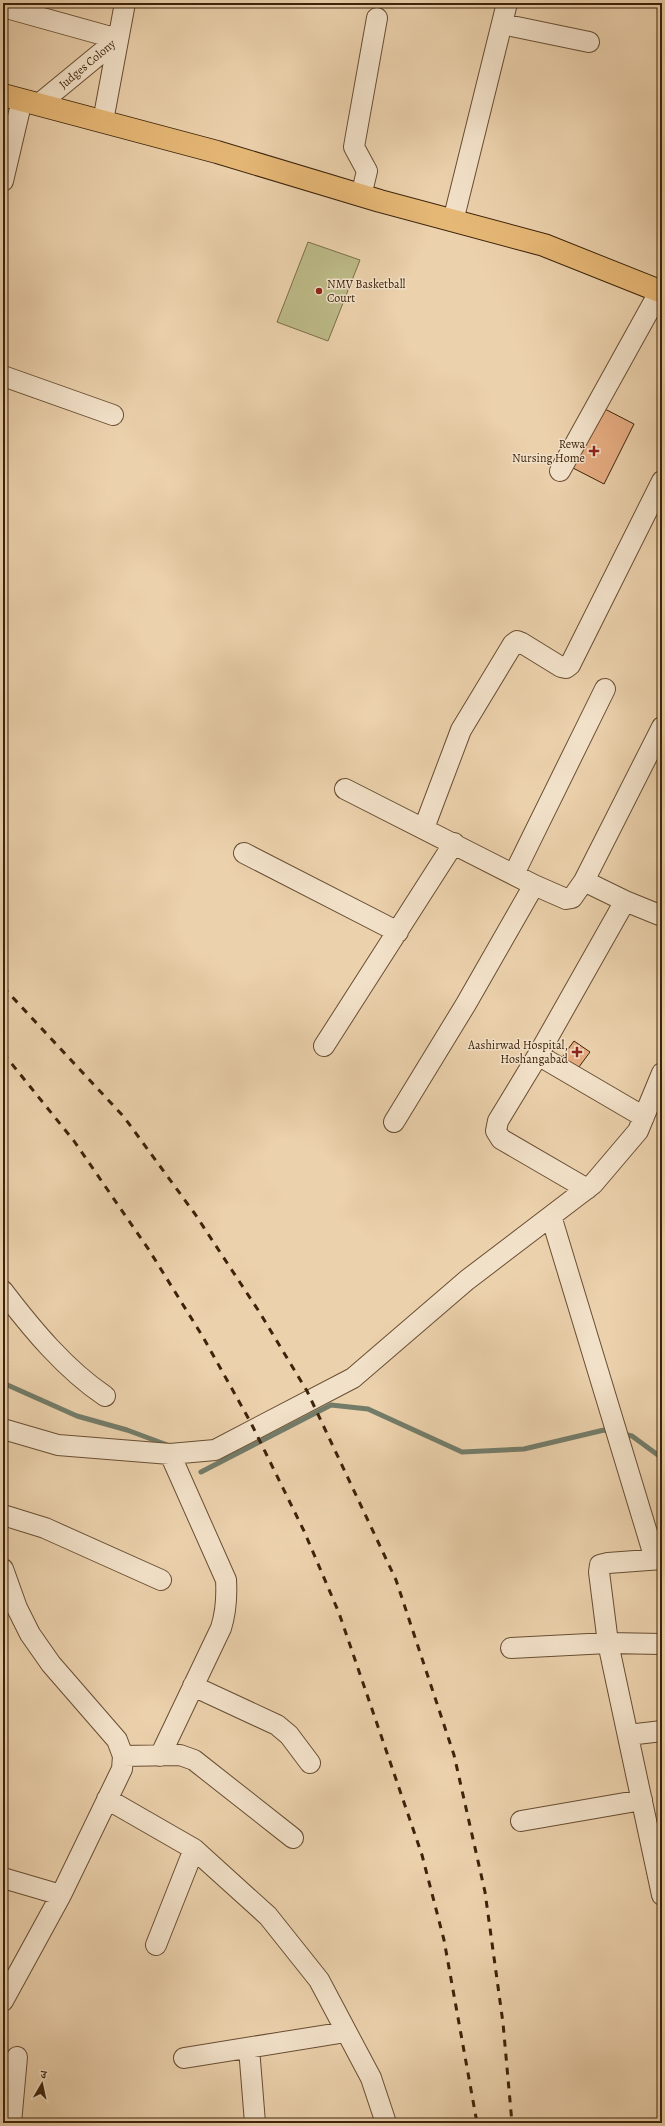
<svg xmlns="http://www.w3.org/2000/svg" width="665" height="2126" viewBox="0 0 665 2126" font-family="Alegreya,'Noto Serif Devanagari',serif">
<rect width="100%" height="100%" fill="#ebd1ac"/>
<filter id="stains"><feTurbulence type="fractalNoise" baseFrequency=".005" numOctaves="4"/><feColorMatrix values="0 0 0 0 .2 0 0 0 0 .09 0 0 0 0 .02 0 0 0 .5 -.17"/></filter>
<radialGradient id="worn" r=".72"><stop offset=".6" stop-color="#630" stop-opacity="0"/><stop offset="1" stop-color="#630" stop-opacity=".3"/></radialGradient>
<path fill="#bcba87" stroke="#7c6e48" d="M 308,242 L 360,260 L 328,341 L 277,322 Z"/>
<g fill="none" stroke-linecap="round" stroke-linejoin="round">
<path stroke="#737c69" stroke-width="5" d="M 3,1383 L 77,1416 L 127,1430 L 170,1446
M 623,1434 L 632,1436 L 662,1458
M 201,1472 L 331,1405 L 368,1409 L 462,1452 L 524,1449 L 604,1430 L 611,1432"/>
</g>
<path fill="#e6ac82" stroke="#3c230a" d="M 603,408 L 634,424 L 604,484 L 573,468 Z
M 574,1041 L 590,1052 L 576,1071 L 560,1060 Z"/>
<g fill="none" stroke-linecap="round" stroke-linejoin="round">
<defs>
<path id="minor" d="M 3,7 L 118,39 L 39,104
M 502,24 L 589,42
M 103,121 L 125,3
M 3,181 L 22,100
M 361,196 L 367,171 L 354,147 L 355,141 L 377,18
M 453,221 L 507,3
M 3,376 L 113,415
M 560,471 L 662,287
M 345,789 L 534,885 L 566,899 L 572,898 L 584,881 L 662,727
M 424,828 L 461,730 L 513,644 L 517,641 L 522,643 L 561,667 L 566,668 L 570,665 L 662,481
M 244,853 L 398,932
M 514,874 L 605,689
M 584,881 L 625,901
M 324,1046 L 454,843
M 538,1055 L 644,1117
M 394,1122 L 466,1004 L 534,885
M 587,1189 L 501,1139 L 496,1131 L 498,1121 L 538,1055 L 625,901 L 662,916
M 551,1216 L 655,1559
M 3,1291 C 32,1329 65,1369 105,1396
M 3,1429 L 58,1445 L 170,1454 L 215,1450 L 353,1378 L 467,1280 L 593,1184 L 638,1131 L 662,1073
M 3,1515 L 45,1528 L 161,1580
M 662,1559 L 608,1563 L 600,1565 L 599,1572 L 608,1643 L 662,1895
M 3,1569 L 17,1608 L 30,1634 L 51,1664 L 117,1740 L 123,1756 L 122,1769 L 61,1895 L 3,2001
M 511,1648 L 608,1643 L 662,1644
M 193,1686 L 277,1725 L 289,1735 L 310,1763
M 628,1735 L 662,1731
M 123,1756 L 180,1755 L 194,1760 L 293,1838
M 160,1756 L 221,1628 C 226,1612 227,1597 226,1580 L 170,1454
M 107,1799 L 194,1849 L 268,1916 L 319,1980 L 371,2078 L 386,2123
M 521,1821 L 642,1800
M 3,1878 L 61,1895
M 156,1945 L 194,1849
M 249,2048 L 255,2123
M 184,2058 L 346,2032
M 11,2123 L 17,2057"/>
<path id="major" d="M 3,95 L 217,152 L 380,201 L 544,245 L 662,292"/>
</defs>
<use href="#minor" stroke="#684e32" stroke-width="22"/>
<use href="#major" stroke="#3c230a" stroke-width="24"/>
<use href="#minor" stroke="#f2e1c9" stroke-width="20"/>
<use href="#major" stroke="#e6b876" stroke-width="22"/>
<path stroke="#3c230a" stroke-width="3" stroke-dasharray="7 7" stroke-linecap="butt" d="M 3,987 L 124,1117 L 195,1214 L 260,1313 L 307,1391 L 396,1580 L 454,1755 L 485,1892 L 503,2023 L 512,2123
M 3,1053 L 74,1141 L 149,1250 L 203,1337 L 251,1423 L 304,1531 L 339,1613 L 422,1855 L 444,1940 L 477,2123"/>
</g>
<g fill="#8f2418" stroke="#f2e1c9" stroke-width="1.5">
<circle cx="319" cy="291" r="4"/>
<path d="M592 445h4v4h4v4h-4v4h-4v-4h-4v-4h4z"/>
<path d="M575 1046h4v4h4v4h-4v4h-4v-4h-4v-4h4z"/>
</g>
<g text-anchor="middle" stroke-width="3" stroke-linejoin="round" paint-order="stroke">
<g font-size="12" fill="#3c230a" stroke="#f2e1c9">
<text transform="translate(87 64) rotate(-40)" y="4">Judges Colony</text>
</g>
<g font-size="12" fill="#3c230a" stroke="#f2e1c9" text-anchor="end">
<text x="327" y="288" text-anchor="start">NMV Basketball<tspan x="327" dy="14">Court</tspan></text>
<text x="585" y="448">Rewa<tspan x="585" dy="14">Nursing Home</tspan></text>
<text x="568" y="1049">Aashirwad Hospital,<tspan x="568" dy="14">Hoshangabad</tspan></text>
</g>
</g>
<rect width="665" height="2126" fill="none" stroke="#ebd1ac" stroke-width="16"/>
<rect x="4" y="4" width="657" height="2118" fill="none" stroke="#3c230a" stroke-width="2"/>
<rect x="8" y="8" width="649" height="2110" fill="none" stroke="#3c230a"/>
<g transform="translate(42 2084) rotate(9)" stroke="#f2e1c9" stroke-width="3" paint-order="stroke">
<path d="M0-3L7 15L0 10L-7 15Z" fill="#3c230a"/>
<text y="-6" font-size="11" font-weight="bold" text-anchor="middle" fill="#3c230a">उ</text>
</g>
<rect width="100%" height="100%" filter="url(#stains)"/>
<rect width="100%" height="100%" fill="url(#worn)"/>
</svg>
